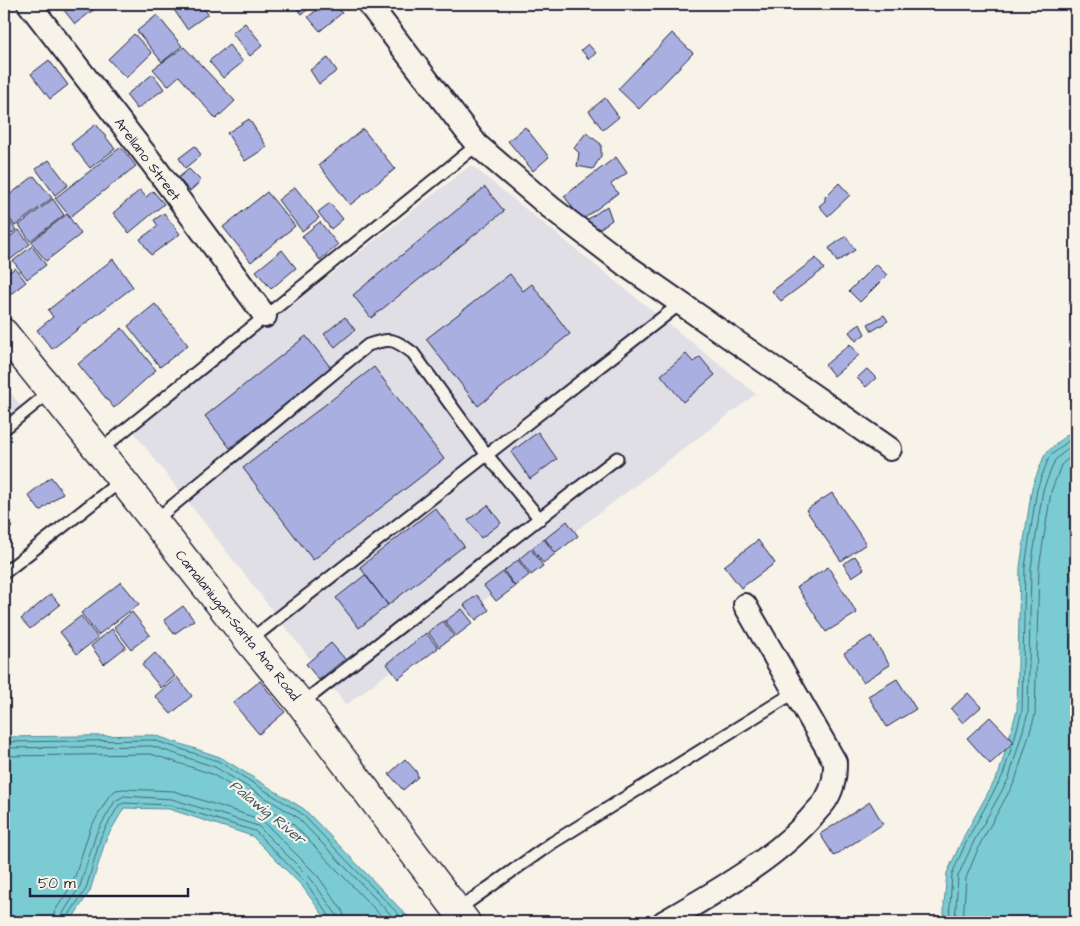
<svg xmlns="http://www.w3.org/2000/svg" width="1080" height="926" viewBox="0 0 1080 926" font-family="'Architects Daughter',sans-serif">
<rect width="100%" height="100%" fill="#f7f3e8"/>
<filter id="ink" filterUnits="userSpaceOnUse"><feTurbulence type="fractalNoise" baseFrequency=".02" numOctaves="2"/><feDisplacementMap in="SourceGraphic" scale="10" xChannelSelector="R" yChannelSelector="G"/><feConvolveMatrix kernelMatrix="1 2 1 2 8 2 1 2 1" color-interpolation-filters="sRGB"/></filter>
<g filter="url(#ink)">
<path fill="#e0dfe6" d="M 471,165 L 756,394 L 346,705 L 132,430 Z
M 4,384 L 30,418 L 4,439 Z"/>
<path fill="#7accd2" stroke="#578896" d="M 1076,433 L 1076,922 L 944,922 L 944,904 L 947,873 L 964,836 L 999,773 L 1017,710 L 1020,567 L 1032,487 L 1045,454 L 1065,436 Z
M 154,735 L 220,757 L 304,809 L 413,922 L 328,922 L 302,886 L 252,836 L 169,809 L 124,808 L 106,839 L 90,891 L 70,922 L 4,922 L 4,737 Z"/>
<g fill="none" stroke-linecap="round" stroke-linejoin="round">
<path stroke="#456677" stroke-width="1" d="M 1014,740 L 1022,711 L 1025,567 L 1037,489 L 1049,457 L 1068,441 L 1076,438
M 4,742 L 153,740 L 218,761 L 301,813 L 406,922
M 4,748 L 152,746 L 215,767 L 297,817 L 398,922
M 4,756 L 151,754 L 212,774 L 292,823 L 387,922
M 52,922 L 55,911 L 73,883 L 90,829 L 109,796 L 116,790 L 124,789 L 174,791 L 262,820 L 317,875 L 342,910 L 346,922
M 60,922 L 62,915 L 80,886 L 96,834 L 115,801 L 124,796 L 172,799 L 258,826 L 311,879 L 336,914 L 338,922
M 66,922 L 67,918 L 86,889 L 101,836 L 119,805 L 124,803 L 170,805 L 255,831 L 306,883 L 331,918 L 332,922
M 949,922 L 952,874 L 968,838 L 1003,775 L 1012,746
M 955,922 L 958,876 L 974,841 L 1009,778 L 1028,713 L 1031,568 L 1043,490 L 1055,460 L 1071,446 L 1076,444
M 963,922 L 966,878 L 980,844 L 1015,781 L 1035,715 L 1039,568 L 1051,492 L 1061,465 L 1076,452"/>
</g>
<path fill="#a9b0e1" stroke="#22223b" d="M 59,4 L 93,4 L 96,8 L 75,24 Z
M 170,4 L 201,4 L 208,14 L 187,29 Z
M 293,4 L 315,4 L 302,14 Z
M 324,4 L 334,4 L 342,13 L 320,31 L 308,17 Z
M 157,15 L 182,46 L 162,62 L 137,31 Z
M 245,23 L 263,45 L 250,56 L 232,33 Z
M 672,33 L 693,53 L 639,109 L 618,89 Z
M 134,34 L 152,53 L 126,78 L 108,59 Z
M 588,44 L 596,53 L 589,59 L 581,50 Z
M 229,45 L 243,62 L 223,78 L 209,61 Z
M 184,47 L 235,101 L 216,119 L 179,76 L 168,86 L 153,69 Z
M 328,58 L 337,71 L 319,84 L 310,70 Z
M 49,60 L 68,85 L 50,99 L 31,74 Z
M 153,74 L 164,89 L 137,109 L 126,95 Z
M 605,98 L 619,117 L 603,130 L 589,111 Z
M 249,119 L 267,147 L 245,161 L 227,133 Z
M 96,124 L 115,149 L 90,168 L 71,144 Z
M 525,127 L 549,157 L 533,171 L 508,141 Z
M 363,129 L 395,169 L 350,205 L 319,165 Z
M 586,133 L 601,144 L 601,156 L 593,169 L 577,166 L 579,153 L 574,148 Z
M 195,146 L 201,155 L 185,168 L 179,158 Z
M 121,147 L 136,166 L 70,217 L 55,198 Z
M 616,157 L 627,173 L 611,184 L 618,193 L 582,220 L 564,196 Z
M 49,160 L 68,185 L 55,195 L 36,169 Z
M 189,169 L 201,181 L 190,191 L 178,178 Z
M 34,176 L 52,198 L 15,226 L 4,211 L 4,199 Z
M 839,183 L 850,195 L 828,216 L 819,206 L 825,201 L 825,197 Z
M 295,187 L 319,218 L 302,231 L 278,200 Z
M 485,187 L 504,211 L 371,318 L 353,295 Z
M 140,190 L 146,197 L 153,191 L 164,204 L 129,233 L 113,213 Z
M 267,192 L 295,226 L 251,262 L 223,227 Z
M 53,199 L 64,215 L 30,241 L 19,225 Z
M 330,203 L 343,219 L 331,229 L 318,212 Z
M 607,206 L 612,220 L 595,232 L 587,220 Z
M 164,213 L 180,234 L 151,255 L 140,239 L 158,226 L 154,220 Z
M 4,214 L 16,230 L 4,239 Z
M 67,214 L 81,234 L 46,261 L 31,242 Z
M 320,222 L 338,245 L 320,260 L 302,236 Z
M 19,230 L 30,244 L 11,259 L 4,250 L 4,241 Z
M 846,236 L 855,250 L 837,262 L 829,248 Z
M 32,246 L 46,265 L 27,279 L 13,261 Z
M 282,250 L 296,268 L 271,289 L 256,271 Z
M 816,258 L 824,269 L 781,301 L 772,291 Z
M 113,259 L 133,287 L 52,349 L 37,330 L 53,317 L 48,310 Z
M 876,264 L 887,275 L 860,302 L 849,291 Z
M 15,268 L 26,282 L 8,296 L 4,290 L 4,276 Z
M 510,274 L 523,291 L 532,284 L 570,334 L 478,406 L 426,339 Z
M 155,304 L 188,345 L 160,367 L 128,326 Z
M 884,315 L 888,321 L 872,331 L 868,324 Z
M 345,317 L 355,330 L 335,347 L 324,334 Z
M 860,324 L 865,334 L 856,341 L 849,332 Z
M 122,328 L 156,370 L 114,408 L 78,364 Z
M 306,336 L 331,368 L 230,448 L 205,416 Z
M 850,344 L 859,355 L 834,376 L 825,365 Z
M 686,354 L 693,362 L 700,357 L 715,375 L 683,402 L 661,375 Z
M 374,367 L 444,459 L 313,560 L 243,468 Z
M 867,369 L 876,378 L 866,387 L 857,378 Z
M 538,432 L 557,459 L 530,479 L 511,452 Z
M 51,477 L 63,493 L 40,511 L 28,495 Z
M 832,493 L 866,544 L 841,561 L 806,510 Z
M 488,505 L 501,523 L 481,538 L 468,520 Z
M 435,508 L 464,546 L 388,605 L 360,567 Z
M 4,517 L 12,527 L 4,533 Z
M 567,521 L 578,536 L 556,553 L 545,539 Z
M 544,539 L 555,554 L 543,563 L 532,548 Z
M 758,540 L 775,563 L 741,588 L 724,566 Z
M 531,549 L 543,566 L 531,575 L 519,559 Z
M 855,556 L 864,569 L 852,577 L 843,564 Z
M 518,560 L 529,575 L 515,586 L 504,571 Z
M 828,567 L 857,613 L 826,632 L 797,587 Z
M 503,572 L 515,587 L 496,601 L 484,586 Z
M 365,575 L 388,605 L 359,628 L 336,598 Z
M 121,582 L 139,604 L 98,635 L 81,613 Z
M 51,594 L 60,605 L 30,629 L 21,619 Z
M 477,595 L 489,610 L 476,620 L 464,605 Z
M 183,606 L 194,620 L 174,634 L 164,620 Z
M 462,609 L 473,623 L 456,636 L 445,621 Z
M 132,612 L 150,635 L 131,649 L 114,627 Z
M 81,616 L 98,638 L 77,654 L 60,632 Z
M 443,621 L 454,636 L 439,647 L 428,632 Z
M 112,629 L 126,647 L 104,664 L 91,646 Z
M 426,633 L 438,648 L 398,679 L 387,664 Z
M 871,636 L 890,665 L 863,682 L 844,653 Z
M 331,643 L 345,659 L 319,680 L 306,664 Z
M 155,653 L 175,676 L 161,688 L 142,665 Z
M 177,677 L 192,696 L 171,714 L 155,696 Z
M 897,679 L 916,709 L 887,727 L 868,696 Z
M 260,681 L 285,712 L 259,734 L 233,703 Z
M 968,693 L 981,707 L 963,723 L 951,709 Z
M 990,717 L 1014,742 L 990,764 L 967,738 Z
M 405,759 L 416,771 L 418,777 L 403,790 L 389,774 Z
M 870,802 L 883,824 L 834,856 L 820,834 Z"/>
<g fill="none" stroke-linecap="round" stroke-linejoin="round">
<defs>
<path id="lane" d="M 4,429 L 51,391
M 99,451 L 477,145
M 154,521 L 368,345 C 391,337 394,339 413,353 L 487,455 L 540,519
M 4,573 L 122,480
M 249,641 L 681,303
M 301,704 L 617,458
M 457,910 L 552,843 L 795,692"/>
<path id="street" d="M 29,4 L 152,163 L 265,316
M 369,4 L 477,145 L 550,207 L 627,266 L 890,449
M 664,922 C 714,893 779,857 815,813 C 819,808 824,804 827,798 C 834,786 835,775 835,762 L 745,605"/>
<path id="primary" d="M 4,333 L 99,451 L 249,641 L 301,704 L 343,760 L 466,922"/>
</defs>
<use href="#lane" stroke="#22223b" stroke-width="15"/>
<use href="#street" stroke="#22223b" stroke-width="26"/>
<use href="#primary" stroke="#22223b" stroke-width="31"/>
<use href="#lane" stroke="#f7f3e8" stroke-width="11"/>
<use href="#street" stroke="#f7f3e8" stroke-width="22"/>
<use href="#primary" stroke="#f7f3e8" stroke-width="28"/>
</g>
</g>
<g text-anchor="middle" stroke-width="4.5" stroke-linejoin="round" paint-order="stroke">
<g font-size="14" fill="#22223b" stroke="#f7f3e8">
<text transform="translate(148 159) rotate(53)" y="5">Arellano Street</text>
<text transform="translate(238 625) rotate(51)" y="5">Camalaniugan-Santa Ana Road</text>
</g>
<g font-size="15" font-style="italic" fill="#3c5568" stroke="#f7f3e8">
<text transform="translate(268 812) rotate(39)" y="5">Palawig River</text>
</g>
</g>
<rect width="1080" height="926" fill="none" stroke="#f7f3e8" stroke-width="20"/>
<rect x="10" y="10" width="1060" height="906" fill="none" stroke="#22223b" stroke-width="2" filter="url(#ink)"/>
<path d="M30 888v8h158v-8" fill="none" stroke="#22223b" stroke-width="2.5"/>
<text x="38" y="888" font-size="15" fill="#22223b" stroke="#f7f3e8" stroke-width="4" paint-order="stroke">50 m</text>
</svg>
